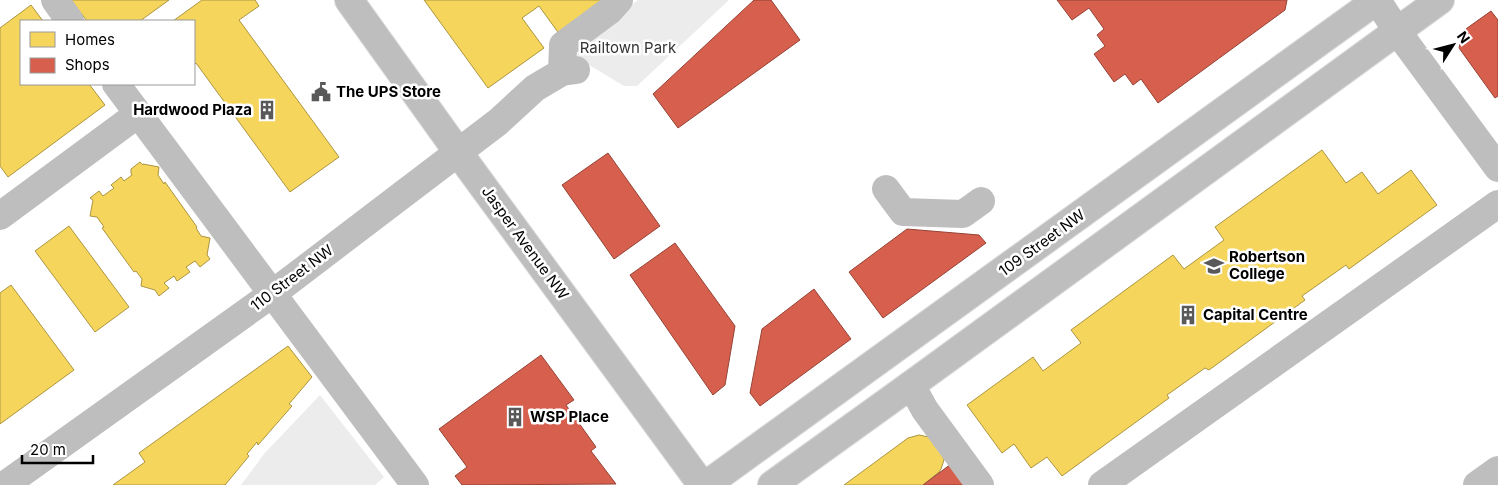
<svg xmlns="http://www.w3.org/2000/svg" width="1498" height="485" viewBox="0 0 1498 485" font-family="Inter,sans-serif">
<rect width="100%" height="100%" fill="#fff"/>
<path fill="#ececec" d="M 638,0 L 729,0 L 637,86 L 624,86 L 576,57 L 575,48 Z
M 320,395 L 384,477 L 375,485 L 241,485 L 264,454 Z"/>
<path fill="#f6d55c" stroke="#ac9540" d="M 71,0 L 169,0 L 140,21 L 87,21 Z
M 202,0 L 255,0 L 259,6 L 239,20 L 339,157 L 290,192 L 196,63 L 194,64 L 194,21 L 173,21 Z
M 424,0 L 609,0 L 560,35 L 539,6 L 522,18 L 544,48 L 488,88 Z
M 31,5 L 43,21 L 21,21 L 21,84 L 89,84 L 105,105 L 8,177 L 0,166 L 0,28 Z
M 1322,150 L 1346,183 L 1362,172 L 1378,194 L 1411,170 L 1437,205 L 1349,269 L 1346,265 L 1302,296 L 1305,300 L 1209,370 L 1205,368 L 1167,395 L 1169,398 L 1062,476 L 1047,457 L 1031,468 L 1014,444 L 1002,453 L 967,405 L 1033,357 L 1043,371 L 1081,343 L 1071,330 L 1173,255 L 1184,269 L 1224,240 L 1215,227 Z
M 140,162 L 143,165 L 143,164 L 159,167 L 158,175 L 164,184 L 165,182 L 197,227 L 196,228 L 201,236 L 210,238 L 207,255 L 210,259 L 200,267 L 195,261 L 186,267 L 190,272 L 177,281 L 174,276 L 164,283 L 169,288 L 159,296 L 155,290 L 141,286 L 142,279 L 136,271 L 134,272 L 102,228 L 104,227 L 97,217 L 90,216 L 93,200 L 90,198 L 99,191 L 103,196 L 114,188 L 111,185 L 121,177 L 124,181 L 132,175 L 131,173 L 131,169 Z
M 69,226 L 129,307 L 95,332 L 35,251 Z
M 11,285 L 74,370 L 0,424 L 0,293 Z
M 288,346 L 312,377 L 289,404 L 292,406 L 258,445 L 257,442 L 247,454 L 249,456 L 225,485 L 113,485 L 145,462 L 139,453 Z
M 919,435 L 929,437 L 943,455 L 944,460 L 941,469 L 939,472 L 923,485 L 844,485 L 908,438 Z"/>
<path fill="#d6604d" stroke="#964336" d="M 754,0 L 771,0 L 800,40 L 678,128 L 653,94 Z
M 1057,0 L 1287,0 L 1285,10 L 1158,103 L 1141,79 L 1133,85 L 1125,74 L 1114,82 L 1094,54 L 1105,46 L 1097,35 L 1104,29 L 1089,8 L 1072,20 Z
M 1491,11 L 1498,20 L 1498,96 L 1495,98 L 1459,48 L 1463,31 Z
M 608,153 L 660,226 L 614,259 L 562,185 Z
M 907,229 L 979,235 L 986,243 L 883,318 L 849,272 Z
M 675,243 L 735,326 L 725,385 L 713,395 L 630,275 Z
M 814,289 L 851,339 L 760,406 L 750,393 L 762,329 Z
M 541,355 L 574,400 L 566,405 L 596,447 L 591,451 L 616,484 L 462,485 L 455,476 L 467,467 L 439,429 Z
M 951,464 L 967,485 L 923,485 Z"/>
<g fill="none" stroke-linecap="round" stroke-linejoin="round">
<defs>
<path id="major" d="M 349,0 L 463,159 L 702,485
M 706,485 L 1377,0
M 772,485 L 911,385 L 1440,0"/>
</defs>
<use href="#major" stroke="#dbdbdb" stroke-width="30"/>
<path stroke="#bebebe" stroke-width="28" d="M 55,0 L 70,21
M 1377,0 L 1397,31 L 1498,168
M 562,72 L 563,45 L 609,11 L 619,0
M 116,84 L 415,485
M 886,189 L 903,212 L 963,214 L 981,201
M 0,216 L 138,114
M 911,385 L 925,410 L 980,485
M 5,485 L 272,294 L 498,122 L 535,88 L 562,72 L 576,70
M 1102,485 L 1498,204
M 1477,485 L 1498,470"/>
<use href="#major" stroke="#bebebe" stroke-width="28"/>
</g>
<defs>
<symbol id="civic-bare" viewBox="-9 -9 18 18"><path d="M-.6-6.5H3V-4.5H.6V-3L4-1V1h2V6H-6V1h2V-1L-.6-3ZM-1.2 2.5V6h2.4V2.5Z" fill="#595959" stroke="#fff" stroke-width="2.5" paint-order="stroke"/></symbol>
<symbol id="building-bare" viewBox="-9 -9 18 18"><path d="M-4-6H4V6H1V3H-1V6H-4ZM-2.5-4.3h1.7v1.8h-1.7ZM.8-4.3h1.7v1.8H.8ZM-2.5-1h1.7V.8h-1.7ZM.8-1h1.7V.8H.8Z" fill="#595959" stroke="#fff" stroke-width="2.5" paint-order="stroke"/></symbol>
<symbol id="university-bare" viewBox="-9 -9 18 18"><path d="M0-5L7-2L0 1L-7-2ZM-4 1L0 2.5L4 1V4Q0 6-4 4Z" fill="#595959" stroke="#fff" stroke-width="2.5" paint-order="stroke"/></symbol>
</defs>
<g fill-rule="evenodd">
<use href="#civic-bare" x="307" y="78" width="28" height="28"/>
<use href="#building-bare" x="253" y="96" width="28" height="28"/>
<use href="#university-bare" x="1200" y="252" width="28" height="28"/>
<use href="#building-bare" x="1174" y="301" width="28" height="28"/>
<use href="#building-bare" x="501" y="403" width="28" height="28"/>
</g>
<g text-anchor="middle" stroke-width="5" stroke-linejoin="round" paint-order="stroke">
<g font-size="15" fill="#333" stroke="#fff">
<text x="628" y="53">Railtown Park</text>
</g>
<g font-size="15" font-weight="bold" fill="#000" stroke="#fff" text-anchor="start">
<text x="336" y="97">The UPS Store</text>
<text x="252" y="115" text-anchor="end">Hardwood Plaza</text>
<text x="1229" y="262">Robertson<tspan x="1229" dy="17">College</tspan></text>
<text x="1203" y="320">Capital Centre</text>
<text x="530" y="422">WSP Place</text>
</g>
<g font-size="15" fill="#000" stroke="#fff">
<text transform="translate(525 243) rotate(54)" y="5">Jasper Avenue NW</text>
<text transform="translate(1042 243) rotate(-36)" y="5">109 Street NW</text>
<text transform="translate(292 278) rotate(-37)" y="5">110 Street NW</text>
</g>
</g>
<rect x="20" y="20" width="175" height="65" fill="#ffffff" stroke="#999999"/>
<rect x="30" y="32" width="25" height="15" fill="#f6d55c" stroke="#999999"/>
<text x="65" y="45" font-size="15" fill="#000000">Homes</text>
<rect x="30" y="58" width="25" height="15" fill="#d6604d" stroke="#999999"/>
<text x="65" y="70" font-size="15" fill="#000000">Shops</text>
<g transform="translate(1453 45) rotate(54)" stroke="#ffffff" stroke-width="4" paint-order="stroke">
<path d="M0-4L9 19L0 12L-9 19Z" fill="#000000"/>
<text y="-8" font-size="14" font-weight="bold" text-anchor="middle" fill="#000000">N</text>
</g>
<path d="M22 455v8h71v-8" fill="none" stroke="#000000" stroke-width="2.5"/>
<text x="30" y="455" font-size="15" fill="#000000" stroke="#ffffff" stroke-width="4" paint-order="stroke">20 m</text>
</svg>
